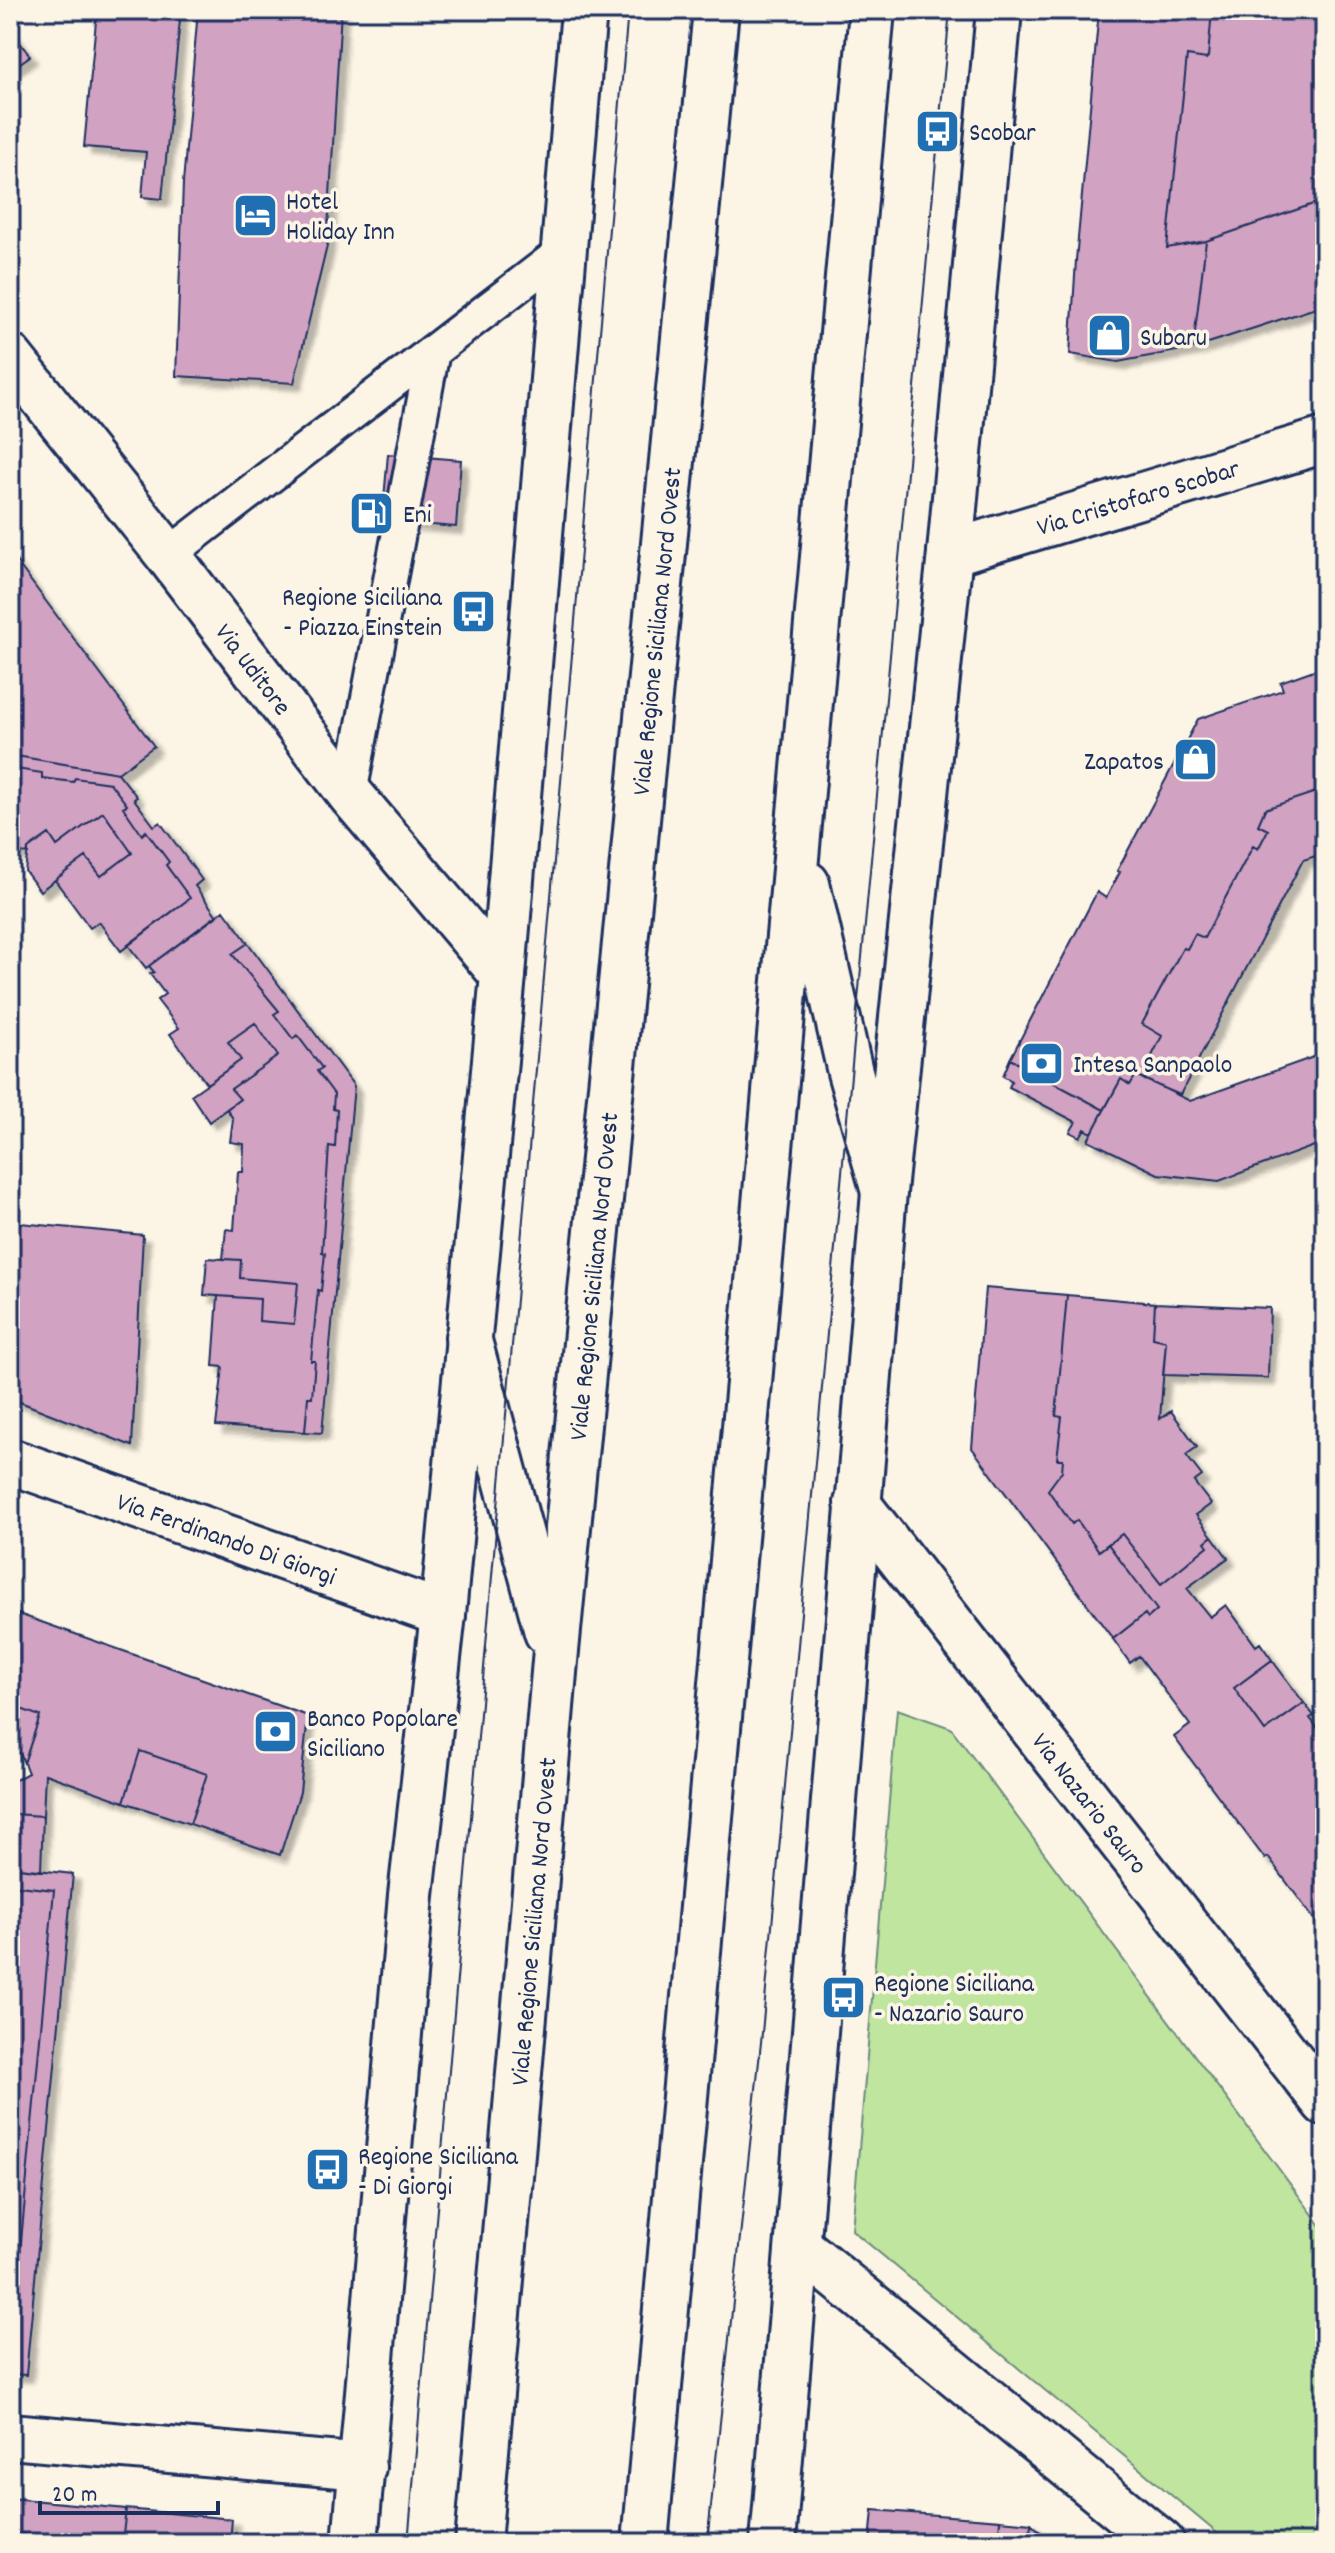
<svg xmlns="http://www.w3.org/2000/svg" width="1335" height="2553" viewBox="0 0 1335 2553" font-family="Dekko,sans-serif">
<defs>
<filter id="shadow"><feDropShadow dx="7" dy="7" stdDeviation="2" flood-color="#0004"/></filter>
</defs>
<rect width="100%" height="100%" fill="#fcf5e5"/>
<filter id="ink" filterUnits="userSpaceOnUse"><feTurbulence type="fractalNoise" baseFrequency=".0125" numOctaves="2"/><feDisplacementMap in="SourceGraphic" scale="16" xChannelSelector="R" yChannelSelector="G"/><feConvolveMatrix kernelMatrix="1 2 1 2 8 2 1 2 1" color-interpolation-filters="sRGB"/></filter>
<g filter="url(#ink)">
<path fill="#bfe59f" stroke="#6d8a7e" stroke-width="2" d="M 897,1709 L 951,1728 L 1325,2231 L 1325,2543 L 1229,2543 L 852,2230 Z"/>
<path fill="#d1a2c1" stroke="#1b2f5e" stroke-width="2" filter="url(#shadow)" d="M 97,10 L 181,10 L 162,199 L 142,197 L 146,152 L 84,147 Z
M 198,10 L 341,10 L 327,246 L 294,383 L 176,376 L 183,183 Z
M 1099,10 L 1212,10 L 1208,57 L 1206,59 L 1187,56 L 1167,248 L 1206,241 L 1193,348 L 1118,362 L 1070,354 L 1076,260 Z
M 1212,10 L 1325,10 L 1325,200 L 1206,241 L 1167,248 L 1187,56 L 1206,59 L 1208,57 Z
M 10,29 L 30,56 L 10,70 Z
M 1325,200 L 1325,305 L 1193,348 L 1206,241 Z
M 388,454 L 461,460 L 456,527 L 382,521 Z
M 10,553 L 154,746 L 118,773 L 10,755 Z
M 1325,666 L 1325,797 L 1319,799 L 1316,792 L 1265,809 L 1258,825 L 1268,830 L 1258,849 L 1253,846 L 1204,938 L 1195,934 L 1187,949 L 1183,948 L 1142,1024 L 1162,1036 L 1152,1056 L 1155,1058 L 1145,1080 L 1136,1075 L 1130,1085 L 1121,1079 L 1104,1110 L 1010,1059 L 1097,892 L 1106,898 L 1120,872 L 1117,871 L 1198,719 L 1283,690 L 1280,682 Z
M 10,755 L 118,773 L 137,797 L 134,799 L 154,826 L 160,822 L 202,880 L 195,886 L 217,916 L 146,968 L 128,945 L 190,898 L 166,865 L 169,862 L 146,831 L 142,835 L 123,807 L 127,805 L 110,783 L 75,778 L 73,782 L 42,778 L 42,773 L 10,768 Z
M 10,768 L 42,773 L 42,778 L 73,782 L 75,778 L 110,783 L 127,805 L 123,807 L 142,835 L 146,831 L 169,862 L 166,865 L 190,898 L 121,951 L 99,922 L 90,928 L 55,880 L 86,857 L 101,876 L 132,853 L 103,812 L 57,846 L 49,834 L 28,849 L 28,854 L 10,852 Z
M 1316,792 L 1319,799 L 1325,797 L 1325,853 L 1303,860 L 1180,1095 L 1145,1080 L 1155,1058 L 1152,1056 L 1162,1036 L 1142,1024 L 1183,948 L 1187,949 L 1195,934 L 1204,938 L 1253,846 L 1258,849 L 1268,830 L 1258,825 L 1265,809 Z
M 103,812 L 132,853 L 101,876 L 86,857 L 40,891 L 25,871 L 28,849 L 49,834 L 57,846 Z
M 224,910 L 248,943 L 232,954 L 279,1011 L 274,1014 L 293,1039 L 297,1035 L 322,1068 L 317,1071 L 334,1094 L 333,1109 L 337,1110 L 335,1147 L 329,1146 L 322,1252 L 325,1253 L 321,1291 L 318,1290 L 311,1361 L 315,1361 L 312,1397 L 308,1397 L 305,1432 L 216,1426 L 223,1367 L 213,1366 L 218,1296 L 260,1299 L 259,1321 L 294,1324 L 298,1283 L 240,1278 L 241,1260 L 223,1259 L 226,1229 L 234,1230 L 238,1172 L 243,1172 L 244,1144 L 230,1142 L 233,1119 L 227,1109 L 240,1099 L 231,1089 L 278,1056 L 255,1023 L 228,1042 L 241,1060 L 207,1084 L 170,1034 L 179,1028 L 157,1000 L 165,994 L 150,974 L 154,972 L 149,966 Z
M 248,943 L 354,1086 L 322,1433 L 305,1432 L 308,1397 L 312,1397 L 315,1361 L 311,1361 L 318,1290 L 321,1291 L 325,1253 L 322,1252 L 329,1146 L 335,1147 L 337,1110 L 333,1109 L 334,1094 L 317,1071 L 322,1068 L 297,1035 L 293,1039 L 274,1014 L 279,1011 L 232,954 Z
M 255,1023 L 278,1056 L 231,1089 L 240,1099 L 209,1122 L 191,1095 L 241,1060 L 228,1042 Z
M 1325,1053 L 1325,1142 L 1219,1181 L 1158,1174 L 1088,1140 L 1121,1079 L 1130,1085 L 1136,1075 L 1190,1101 Z
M 1010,1059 L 1104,1110 L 1092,1133 L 1085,1129 L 1080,1137 L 1070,1132 L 1076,1122 L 1009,1087 L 1012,1081 L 1003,1076 Z
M 10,1222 L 143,1235 L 132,1446 L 10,1398 Z
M 207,1258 L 241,1260 L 240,1278 L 298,1283 L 294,1324 L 259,1321 L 260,1299 L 204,1295 Z
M 985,1288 L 1067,1295 L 1056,1416 L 1062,1417 L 1057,1459 L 1063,1459 L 1062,1471 L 1048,1490 L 1072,1524 L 1077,1520 L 1099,1551 L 1108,1544 L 1157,1610 L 1148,1618 L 1145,1614 L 1113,1639 L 972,1448 Z
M 1067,1295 L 1155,1303 L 1153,1338 L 1166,1341 L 1160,1419 L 1171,1411 L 1197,1447 L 1186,1455 L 1202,1476 L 1194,1482 L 1211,1504 L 1196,1515 L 1212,1536 L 1205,1542 L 1208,1546 L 1161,1584 L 1122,1534 L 1099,1551 L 1077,1520 L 1072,1524 L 1048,1490 L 1062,1471 L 1063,1459 L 1057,1459 L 1062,1417 L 1056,1416 Z
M 1155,1303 L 1270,1308 L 1268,1378 L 1163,1375 L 1166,1341 L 1153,1338 Z
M 1122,1534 L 1161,1584 L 1208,1546 L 1205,1542 L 1212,1536 L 1228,1558 L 1187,1588 L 1210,1617 L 1226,1605 L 1256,1646 L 1260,1643 L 1272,1660 L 1234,1688 L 1265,1731 L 1304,1703 L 1314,1716 L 1310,1718 L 1325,1738 L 1325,1934 L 1268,1857 L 1265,1859 L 1174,1737 L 1190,1725 L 1139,1656 L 1130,1663 L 1113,1639 L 1145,1614 L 1148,1618 L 1157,1610 L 1108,1544 Z
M 10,1611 L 308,1716 L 300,1792 L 280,1855 L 190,1824 L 207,1774 L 140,1751 L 124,1802 L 45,1774 L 43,1816 L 12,1814 L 15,1780 L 28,1773 L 24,1763 L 40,1716 L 10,1705 Z
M 1272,1660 L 1304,1703 L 1265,1731 L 1234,1688 Z
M 10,1705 L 40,1716 L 24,1763 L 20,1753 L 10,1750 Z
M 140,1751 L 207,1774 L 190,1824 L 124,1802 Z
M 12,1814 L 43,1816 L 41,1871 L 10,1867 Z
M 10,1867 L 73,1874 L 26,2375 L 10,2374 L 10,2358 L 54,1890 L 10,1885 Z
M 10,1885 L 54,1890 L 10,2358 Z
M 10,2498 L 126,2509 L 122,2543 L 10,2533 Z
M 126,2509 L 232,2519 L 230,2543 L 122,2543 Z
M 873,2510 L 1000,2520 L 998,2543 L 908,2540 L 908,2543 L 870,2543 Z
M 1000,2520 L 1031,2523 L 1029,2543 L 998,2543 Z
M 1031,2523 L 1052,2543 L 1029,2543 Z"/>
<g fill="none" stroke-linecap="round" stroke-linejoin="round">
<defs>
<path id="lane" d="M 168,555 L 562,252
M 350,794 L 433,351"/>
<g id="street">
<path id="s1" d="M 10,357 L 168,555 L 350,794 L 503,975"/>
<path id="s2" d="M 950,553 L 1325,440"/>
<path id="s3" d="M 10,1461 L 443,1614"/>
<path id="s4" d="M 857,1503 L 1325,2103"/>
<path d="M 799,2246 L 1162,2543"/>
<path d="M 10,2436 L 363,2467"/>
</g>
<path id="secondary" d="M 355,2543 L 411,1895 L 443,1614 L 503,975 L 584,10
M 773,2543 L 884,1192 L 950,553 L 999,10"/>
<g id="primary">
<path d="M 807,884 L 850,1072 L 884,1192"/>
<path d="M 468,1337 L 547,1632"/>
<path id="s5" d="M 478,2543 L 555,1661 L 716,10"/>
<path d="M 645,2543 L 872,10"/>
</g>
</defs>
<use href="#lane" stroke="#1b2f5e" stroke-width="38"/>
<use href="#street" stroke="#1b2f5e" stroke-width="50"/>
<use href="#secondary" stroke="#1b2f5e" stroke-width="50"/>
<use href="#primary" stroke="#1b2f5e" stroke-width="50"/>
<use href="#lane" stroke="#fcf5e5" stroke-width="32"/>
<use href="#street" stroke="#fcf5e5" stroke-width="44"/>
<use href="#secondary" stroke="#fcf5e5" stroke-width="44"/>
<use href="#primary" stroke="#fcf5e5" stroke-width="44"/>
<path stroke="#1b2f5e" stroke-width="2" d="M 408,2543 L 628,10
M 707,2543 L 762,2033 L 950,10"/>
</g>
</g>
<defs>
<symbol id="bus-square" viewBox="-11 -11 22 22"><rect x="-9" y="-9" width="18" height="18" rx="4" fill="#1f6fb2" stroke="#fcf5e5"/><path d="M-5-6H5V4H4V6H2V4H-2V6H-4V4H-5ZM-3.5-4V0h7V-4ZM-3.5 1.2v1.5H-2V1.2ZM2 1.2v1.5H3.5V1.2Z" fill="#fff"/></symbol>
<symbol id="hotel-square" viewBox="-11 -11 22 22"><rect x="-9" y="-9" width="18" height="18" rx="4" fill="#1f6fb2" stroke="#fcf5e5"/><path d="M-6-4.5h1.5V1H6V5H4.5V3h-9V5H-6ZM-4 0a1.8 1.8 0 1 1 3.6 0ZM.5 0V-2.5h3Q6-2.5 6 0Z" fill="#fff"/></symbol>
<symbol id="shop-square" viewBox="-11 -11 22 22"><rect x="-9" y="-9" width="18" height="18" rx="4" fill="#1f6fb2" stroke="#fcf5e5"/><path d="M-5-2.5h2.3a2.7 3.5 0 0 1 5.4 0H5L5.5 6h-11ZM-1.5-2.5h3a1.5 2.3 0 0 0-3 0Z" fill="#fff"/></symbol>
<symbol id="fuel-square" viewBox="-11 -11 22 22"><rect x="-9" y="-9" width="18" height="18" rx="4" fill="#1f6fb2" stroke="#fcf5e5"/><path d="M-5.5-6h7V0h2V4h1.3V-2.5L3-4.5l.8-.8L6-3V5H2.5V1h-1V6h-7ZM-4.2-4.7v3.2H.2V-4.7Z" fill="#fff"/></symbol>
<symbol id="bank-square" viewBox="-11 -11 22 22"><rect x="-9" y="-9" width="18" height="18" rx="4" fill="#1f6fb2" stroke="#fcf5e5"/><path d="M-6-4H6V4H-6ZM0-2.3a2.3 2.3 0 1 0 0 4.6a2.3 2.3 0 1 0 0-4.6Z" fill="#fff"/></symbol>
</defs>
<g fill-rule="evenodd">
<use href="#bus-square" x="912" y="106" width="51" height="51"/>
<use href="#hotel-square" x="230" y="190" width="51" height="51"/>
<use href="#shop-square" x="1084" y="310" width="51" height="51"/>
<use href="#fuel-square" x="346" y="488" width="51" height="51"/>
<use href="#bus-square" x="448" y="586" width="51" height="51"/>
<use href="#shop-square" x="1170" y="734" width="51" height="51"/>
<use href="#bank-square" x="1016" y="1038" width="51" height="51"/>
<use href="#bank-square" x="250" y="1706" width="51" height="51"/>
<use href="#bus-square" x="818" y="1972" width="51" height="51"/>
<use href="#bus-square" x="302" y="2144" width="51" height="51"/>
</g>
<g text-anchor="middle" stroke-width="7" stroke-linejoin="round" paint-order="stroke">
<g font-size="26" fill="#1b2f5e" stroke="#fcf5e5" text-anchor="start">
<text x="969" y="140">Scobar</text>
<text x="286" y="209">Hotel<tspan x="286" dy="30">Holiday Inn</tspan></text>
<text x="1140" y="345">Subaru</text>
<text x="403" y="522">Eni</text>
<text x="442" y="605" text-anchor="end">Regione Siciliana<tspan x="442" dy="30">- Piazza Einstein</tspan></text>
<text x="1164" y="769" text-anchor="end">Zapatos</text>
<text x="1073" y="1072">Intesa Sanpaolo</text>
<text x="307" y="1726">Banco Popolare<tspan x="307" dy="30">Siciliano</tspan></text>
<text x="874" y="1991">Regione Siciliana<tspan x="874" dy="30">- Nazario Sauro</tspan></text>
<text x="358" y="2164">Regione Siciliana<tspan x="358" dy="30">- Di Giorgi</tspan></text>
</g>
<g font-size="26" fill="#1b2f5e" stroke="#fcf5e5">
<text dy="9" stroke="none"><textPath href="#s2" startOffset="196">Via Cristofaro Scobar</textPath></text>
<text dy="9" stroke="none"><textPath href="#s5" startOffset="1920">Viale Regione Siciliana Nord Ovest</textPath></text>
<text dy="9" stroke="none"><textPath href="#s1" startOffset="396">Via Uditore</textPath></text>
<text dy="9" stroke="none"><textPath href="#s5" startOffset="1272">Viale Regione Siciliana Nord Ovest</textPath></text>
<text dy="9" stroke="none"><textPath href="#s3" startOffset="230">Via Ferdinando Di Giorgi</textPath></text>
<text dy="9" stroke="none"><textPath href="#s4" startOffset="380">Via Nazario Sauro</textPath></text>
<text dy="9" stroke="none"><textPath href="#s5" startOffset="624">Viale Regione Siciliana Nord Ovest</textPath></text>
</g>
</g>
<rect width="1335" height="2553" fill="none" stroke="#fcf5e5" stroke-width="40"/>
<rect x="20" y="20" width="1295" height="2513" fill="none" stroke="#1b2f5e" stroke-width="3" filter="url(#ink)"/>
<path d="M40 2501v12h178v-12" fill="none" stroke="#1b2f5e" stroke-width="4"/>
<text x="52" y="2501" font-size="24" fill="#1b2f5e" stroke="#fcf5e5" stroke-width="6" paint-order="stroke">20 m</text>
</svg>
